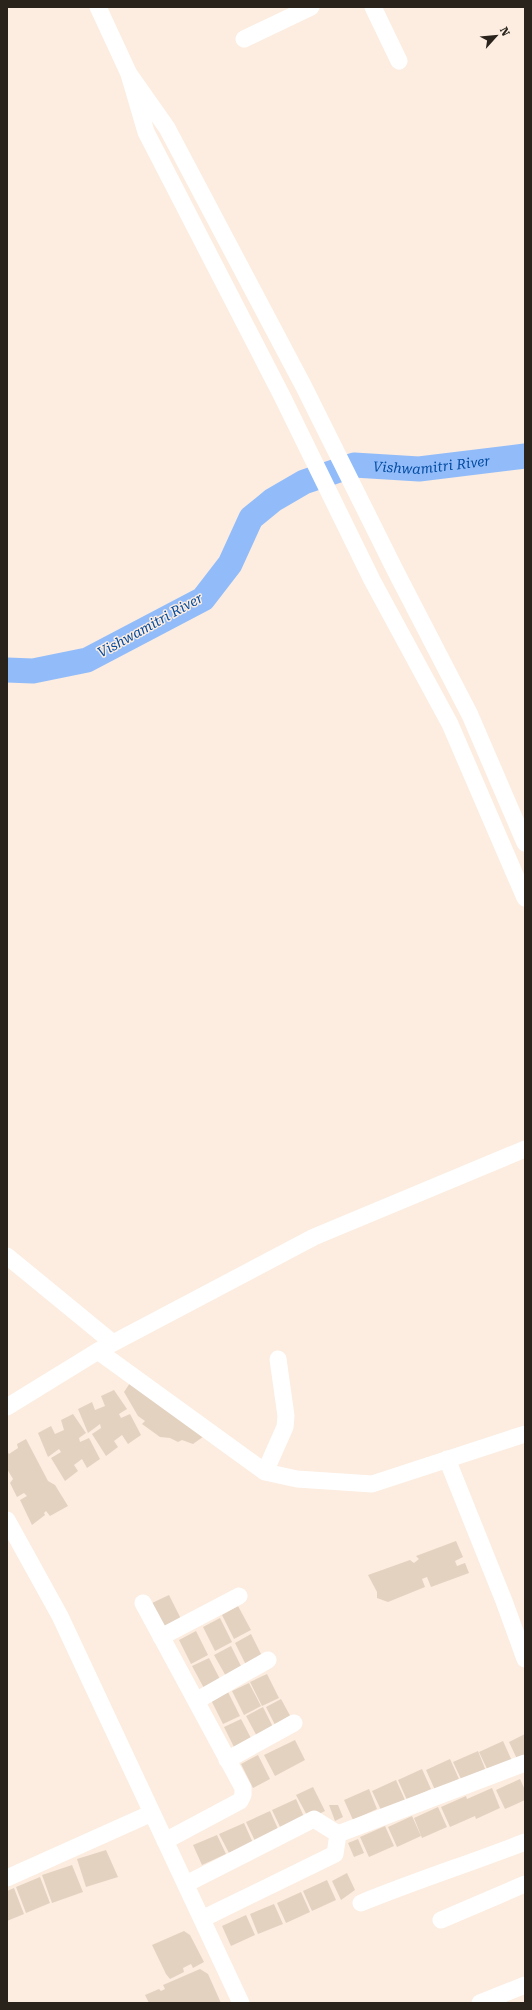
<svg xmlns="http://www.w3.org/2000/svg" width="532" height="2010" viewBox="0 0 532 2010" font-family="'Roboto Serif',serif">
<rect width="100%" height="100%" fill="#fcede0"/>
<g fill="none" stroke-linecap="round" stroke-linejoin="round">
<path stroke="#92bcf9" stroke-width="25" id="s1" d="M 7,670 L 33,671 L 87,660 L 203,599 L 230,564 L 251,518 L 273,500 L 304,482 L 354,465 L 419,469 L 525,456"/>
</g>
<path fill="#e4d2c1" d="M 132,1380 L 207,1434 L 193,1444 L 182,1440 L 178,1442 L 170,1438 L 160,1437 L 142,1424 L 145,1421 L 138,1416 L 124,1392 Z
M 114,1390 L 127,1409 L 119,1414 L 121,1418 L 130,1414 L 141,1435 L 128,1444 L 122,1435 L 114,1441 L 118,1447 L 106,1456 L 92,1434 L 101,1428 L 100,1424 L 88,1433 L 78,1409 L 92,1402 L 95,1410 L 105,1406 L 101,1396 Z
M 73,1414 L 86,1433 L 79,1438 L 80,1442 L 89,1438 L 100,1459 L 87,1468 L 82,1459 L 74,1465 L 78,1471 L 65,1481 L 51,1458 L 61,1452 L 59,1449 L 48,1457 L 38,1433 L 51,1426 L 55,1434 L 64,1430 L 61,1420 Z
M 26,1439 L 48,1481 L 55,1485 L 68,1506 L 50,1516 L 46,1511 L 44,1513 L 45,1515 L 32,1525 L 20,1500 L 27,1496 L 24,1493 L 17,1497 L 10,1483 L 13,1479 L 7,1469 L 7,1451 L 9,1454 L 18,1448 L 17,1444 Z
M 456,1541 L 463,1557 L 455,1561 L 457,1566 L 465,1563 L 469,1573 L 431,1587 L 427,1577 L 422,1579 L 425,1587 L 388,1602 L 377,1598 L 377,1592 L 368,1575 L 410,1560 L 414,1563 L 419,1559 L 416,1556 Z
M 169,1595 L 181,1619 L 164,1627 L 152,1603 Z
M 238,1606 L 251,1630 L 234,1639 L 222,1615 Z
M 220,1618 L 232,1642 L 215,1651 L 203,1627 Z
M 196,1631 L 208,1655 L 191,1664 L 179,1640 Z
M 251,1634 L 263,1658 L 247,1667 L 235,1643 Z
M 231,1646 L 243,1670 L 227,1678 L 214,1655 Z
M 209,1658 L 221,1681 L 205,1690 L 192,1666 Z
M 267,1674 L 279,1698 L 262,1706 L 250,1682 Z
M 249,1683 L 261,1706 L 244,1715 L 232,1691 Z
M 228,1692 L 240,1716 L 223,1724 L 211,1700 Z
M 281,1699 L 293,1721 L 277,1729 L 266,1707 Z
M 263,1707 L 275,1731 L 259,1740 L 246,1716 Z
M 241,1719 L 253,1742 L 236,1751 L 224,1727 Z
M 525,1734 L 525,1758 L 518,1761 L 509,1742 Z
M 295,1740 L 305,1760 L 275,1776 L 264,1755 Z
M 503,1741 L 512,1761 L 488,1771 L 479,1752 Z
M 478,1751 L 486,1771 L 462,1781 L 453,1762 Z
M 258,1755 L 270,1779 L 253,1788 L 241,1764 Z
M 450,1759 L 459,1779 L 435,1790 L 426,1770 Z
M 422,1769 L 431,1789 L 407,1800 L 398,1780 Z
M 520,1779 L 525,1790 L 525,1800 L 505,1809 L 496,1790 Z
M 396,1780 L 405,1800 L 381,1810 L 372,1791 Z
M 313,1787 L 325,1811 L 309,1819 L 296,1795 Z
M 492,1788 L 500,1808 L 476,1819 L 475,1816 L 450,1827 L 441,1807 L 466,1796 L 467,1799 Z
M 369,1789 L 377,1809 L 353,1820 L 344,1800 Z
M 296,1799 L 305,1819 L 281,1829 L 272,1810 Z
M 329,1805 L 338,1805 L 343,1817 L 335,1821 Z
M 438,1807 L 447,1827 L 422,1838 L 414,1818 Z
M 270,1811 L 279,1831 L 255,1841 L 246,1822 Z
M 412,1816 L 421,1836 L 397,1847 L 388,1827 Z
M 244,1823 L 253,1843 L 229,1853 L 219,1834 Z
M 385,1826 L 394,1846 L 369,1857 L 360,1837 Z
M 217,1835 L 226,1854 L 202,1865 L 193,1845 Z
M 358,1839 L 364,1853 L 354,1857 L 348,1843 Z
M 106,1850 L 118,1877 L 86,1887 L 77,1859 Z
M 72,1865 L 83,1892 L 52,1903 L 42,1875 Z
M 347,1873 L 355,1890 L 341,1900 L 332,1881 Z
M 40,1877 L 50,1903 L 26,1913 L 16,1887 Z
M 327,1880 L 336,1900 L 312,1911 L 303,1891 Z
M 14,1888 L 24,1914 L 7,1921 L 7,1891 Z
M 301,1892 L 310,1912 L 286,1923 L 277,1903 Z
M 274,1904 L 283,1924 L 258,1934 L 250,1914 Z
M 246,1915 L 255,1935 L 231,1946 L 222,1926 Z
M 184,1931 L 190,1935 L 204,1962 L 193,1968 L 191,1964 L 183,1968 L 184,1972 L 170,1979 L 166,1974 L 152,1945 Z
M 200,1969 L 208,1974 L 221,2003 L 149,2003 L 145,1995 L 159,1989 L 161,1991 L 165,1989 L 163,1985 Z"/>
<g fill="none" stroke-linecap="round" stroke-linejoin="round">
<path stroke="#fff" stroke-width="17" d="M 98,7 L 129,74
M 373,7 L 399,61
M 244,39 L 311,7
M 525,843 L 470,715 L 395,570 L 304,387 L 167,128 L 129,74 L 146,132 L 282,396 L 372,580 L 450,724 L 525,898
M 7,1256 L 113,1343
M 98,1351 L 314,1237 L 525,1149
M 7,1407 L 98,1351 L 265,1472 L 297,1479 L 372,1484 L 525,1434
M 447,1459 L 504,1601 L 525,1659
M 265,1472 L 285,1427 L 286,1416 L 278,1359
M 7,1520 L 60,1616 L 241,2003
M 143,1603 L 243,1788 L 243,1795 L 240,1801 L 165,1841
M 161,1637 L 239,1596
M 196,1701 L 268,1660
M 227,1760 L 294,1723
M 7,1878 L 152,1813
M 186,1884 L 314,1819 L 338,1834
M 361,1903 C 415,1881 471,1863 525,1842
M 202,1919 L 335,1854 L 338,1834 L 525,1763
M 441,1920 L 525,1884
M 480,2003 L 525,1985"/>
</g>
<g text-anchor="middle" stroke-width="3" stroke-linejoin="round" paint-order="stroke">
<g font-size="14" font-style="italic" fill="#024ba1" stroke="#fcede0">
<text dy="5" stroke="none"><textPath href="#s1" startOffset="502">Vishwamitri River</textPath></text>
<text transform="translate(150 625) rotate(-29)" y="5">Vishwamitri River</text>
</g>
</g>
<rect width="532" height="2010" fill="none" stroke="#29231c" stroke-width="16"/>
<g transform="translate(496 36) rotate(63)" stroke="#fcede0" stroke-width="3" paint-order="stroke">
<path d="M0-3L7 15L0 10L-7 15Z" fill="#29231c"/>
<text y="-6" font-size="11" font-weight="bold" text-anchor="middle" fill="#29231c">N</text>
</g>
</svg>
